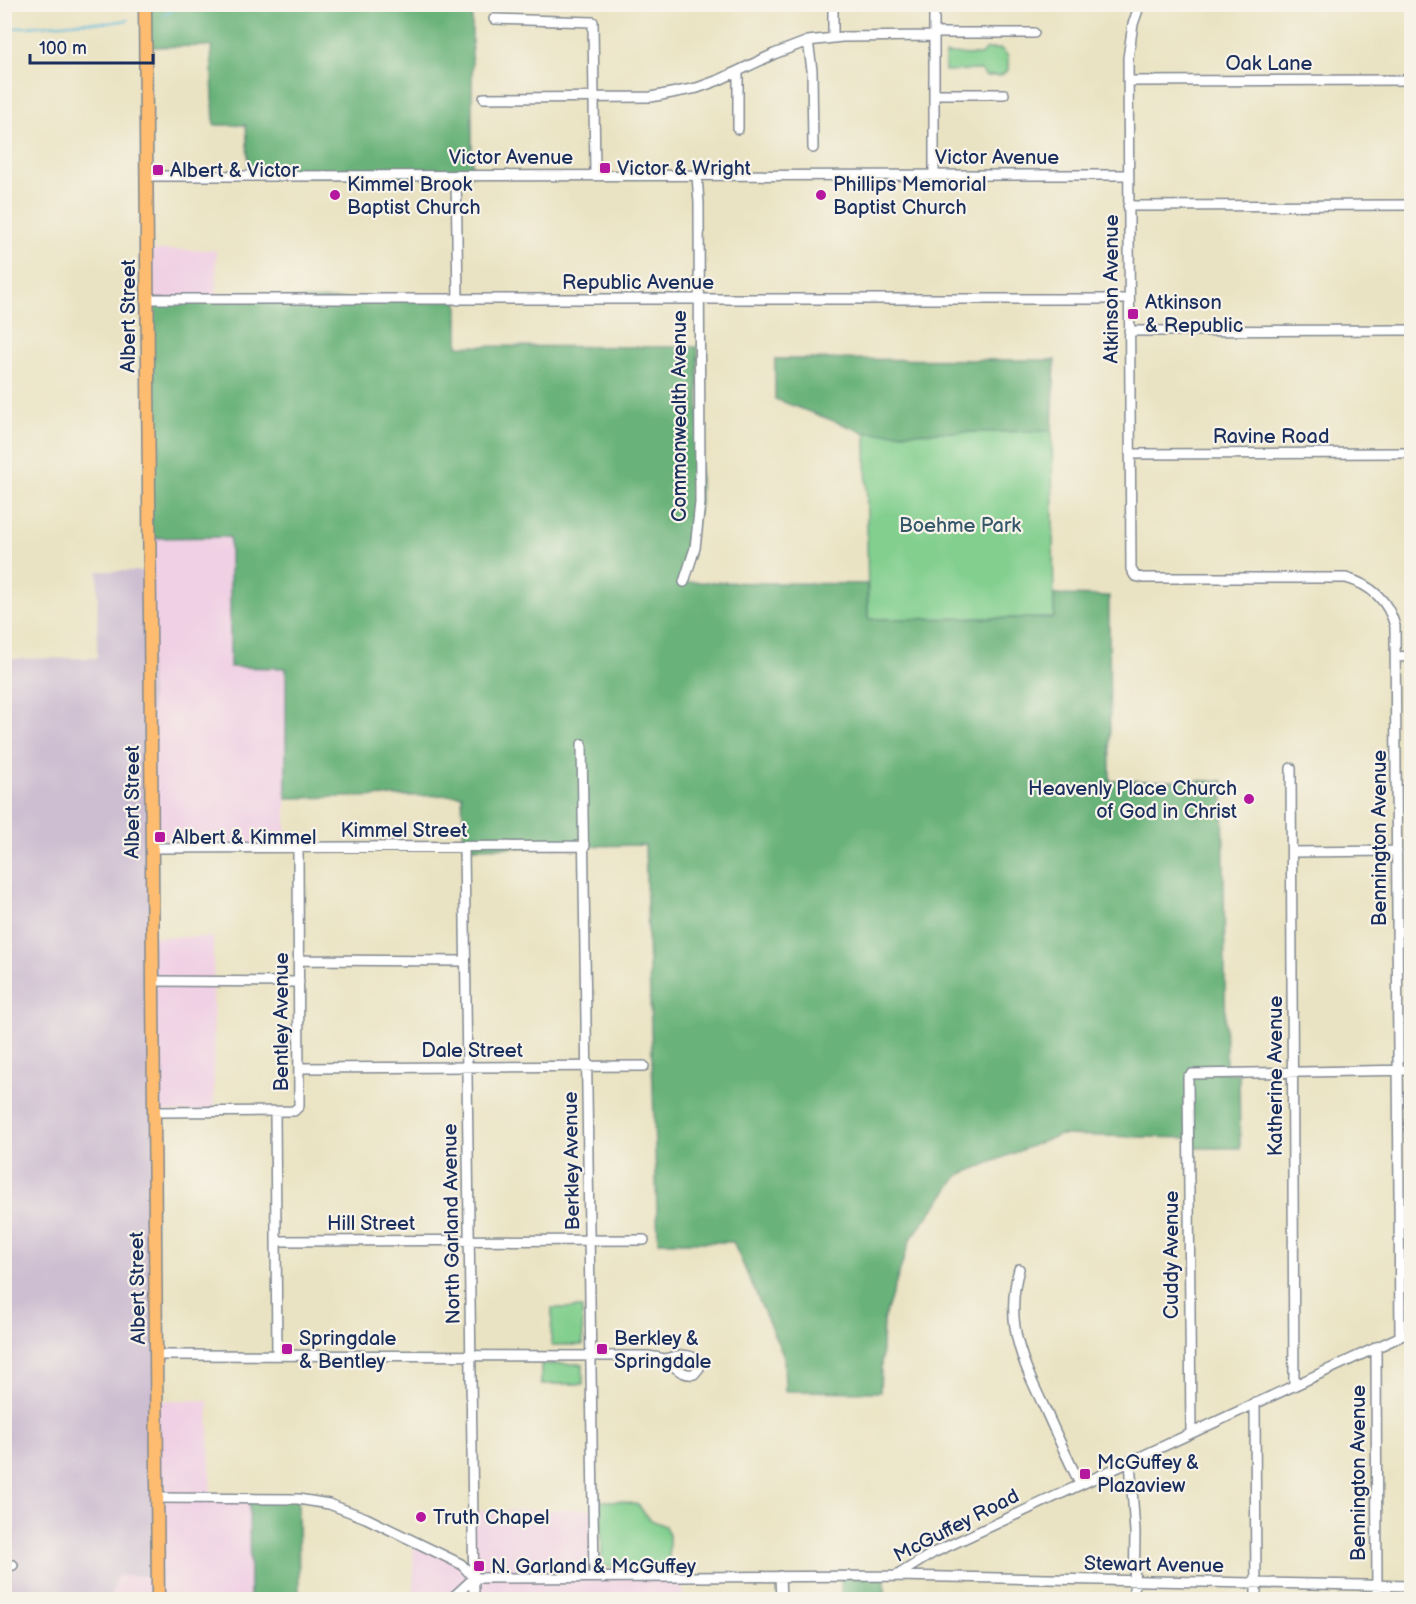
<svg xmlns="http://www.w3.org/2000/svg" width="1416" height="1604" viewBox="0 0 1416 1604" font-family="'Balsamiq Sans',sans-serif">
<rect width="100%" height="100%" fill="#f7f3e8"/>
<filter id="ink" filterUnits="userSpaceOnUse"><feTurbulence type="fractalNoise" baseFrequency=".0167" numOctaves="2"/><feDisplacementMap in="SourceGraphic" scale="12" xChannelSelector="R" yChannelSelector="G"/><feConvolveMatrix kernelMatrix="1 2 1 2 8 2 1 2 1" color-interpolation-filters="sRGB"/></filter>
<filter id="wash" filterUnits="userSpaceOnUse"><feTurbulence type="fractalNoise" baseFrequency=".008" numOctaves="4" result="noise"/><feDisplacementMap in="SourceGraphic" scale="24" xChannelSelector="R" yChannelSelector="G"/><feGaussianBlur stdDeviation="1.35" result="paint"/><feColorMatrix in="noise" values="0 0 0 0 0 0 0 0 0 0 0 0 0 0 0 0 0 1.4 0 .05"/><feComposite in="paint" operator="in"/></filter>
<g filter="url(#wash)">
<rect width="100%" height="100%" fill="#eae3c3"/>
<path fill="#f0d0e4" d="M 147,250 L 216,250 L 217,299 L 148,299 Z
M 230,537 L 230,667 L 286,667 L 286,848 L 152,848 L 150,538 Z
M 153,937 L 213,937 L 214,1111 L 155,1112 Z
M 1411,1283 L 1411,1331 L 1400,1336 L 1399,1288 Z
M 208,1400 L 211,1498 L 249,1498 L 250,1599 L 110,1600 L 117,1576 L 157,1576 L 157,1401 Z
M 594,1509 L 595,1577 L 684,1577 L 683,1599 L 414,1599 L 413,1540 L 461,1564 L 474,1577 L 473,1511 Z"/>
<path fill="#cebed1" d="M 98,571 L 150,571 L 158,1576 L 117,1576 L 110,1599 L 5,1599 L 4,659 L 97,658 Z"/>
<path fill="#82cf8e" stroke="#4e7f76" stroke-width="1.5" d="M 987,49 L 1001,49 L 1008,56 L 1008,70 L 1000,76 L 986,76 L 980,70 L 945,71 L 945,54 L 980,55 Z
M 1052,431 L 1054,618 L 868,619 L 866,433 Z
M 552,1308 L 582,1308 L 583,1345 L 551,1345 Z
M 541,1364 L 583,1364 L 583,1384 L 541,1384 Z
M 601,1501 L 621,1501 L 638,1505 L 649,1519 L 665,1526 L 669,1535 L 669,1566 L 602,1567 Z"/>
<path fill="#69b279" stroke="#42706c" stroke-width="1.5" d="M 145,5 L 472,5 L 472,175 L 249,176 L 246,125 L 214,125 L 211,46 L 145,47 Z
M 148,299 L 458,300 L 458,346 L 698,347 L 700,503 L 684,582 L 867,584 L 868,619 L 1054,618 L 1054,595 L 1109,596 L 1110,781 L 1223,781 L 1226,1073 L 1239,1073 L 1240,1148 L 1188,1148 L 1188,1138 L 1059,1135 L 959,1175 L 910,1240 L 883,1322 L 880,1392 L 785,1391 L 784,1357 L 733,1242 L 658,1242 L 645,845 L 464,848 L 462,795 L 286,798 L 286,668 L 230,667 L 230,537 L 150,538 Z
M 775,359 L 1055,360 L 1052,431 L 866,433 L 775,399 Z
M 249,1498 L 298,1499 L 299,1599 L 250,1599 Z
M 841,1576 L 885,1576 L 885,1599 L 841,1599 Z"/>
<g fill="none" stroke-linecap="round" stroke-linejoin="round">
<path stroke="#5dbbdb" stroke-width="2" d="M 163,15 L 183,4
M 4,29 L 83,22 L 107,23 L 128,20"/>
</g>
</g>
<g filter="url(#ink)">
<g fill="none" stroke-linecap="round" stroke-linejoin="round">
<defs>
<path id="minor" d="M 833,4 L 833,38
M 934,4 L 934,175
M 1140,4 L 1133,24 L 1128,58 L 1131,569 L 1135,576 L 1143,578 L 1346,578 C 1371,585 1388,600 1395,626 L 1400,1336
M 494,19 L 593,22 L 595,175
M 934,33 L 1034,33
M 808,41 L 812,70 L 813,148
M 738,71 L 738,129
M 1128,81 L 1412,80
M 934,94 L 1004,94
M 484,98 L 651,97 L 697,88 L 719,80 L 774,54 L 808,41 L 842,37 L 934,36
M 456,175 L 458,300
M 147,176 L 1128,175
M 1128,206 L 1412,205
M 148,299 L 1129,299
M 1129,331 L 1412,330
M 1130,454 L 1412,453
M 684,582 L 695,548 L 700,503 L 699,203 L 697,175
M 1396,657 L 1412,656
M 582,744 L 594,1577
M 1291,768 L 1294,1385
M 152,848 L 585,846
M 464,848 L 474,1600
M 1292,852 L 1397,851
M 299,960 L 465,961
M 153,981 L 299,982
M 300,1068 L 644,1066
M 155,1112 L 294,1111 L 299,1106 L 298,848
M 275,1112 L 277,1355
M 277,1241 L 644,1240
M 1019,1269 C 1004,1323 1022,1361 1045,1409 C 1056,1434 1068,1459 1080,1484
M 1376,1347 L 1377,1600
M 157,1355 L 647,1356 C 652,1357 658,1357 663,1359 C 674,1364 680,1376 694,1374 L 699,1368 L 696,1359 C 686,1352 675,1357 664,1359
M 1255,1403 L 1256,1600
M 1191,1433 L 1188,1077 L 1192,1074 L 1412,1070
M 1130,1461 L 1135,1532 L 1134,1600
M 158,1498 L 298,1499 L 329,1504 L 366,1518 L 461,1564 L 474,1578
M 4,1568 L 13,1565
M 780,1576 L 781,1600
M 896,1576 L 933,1553 L 1412,1331
M 450,1600 L 474,1578 L 481,1578 L 896,1576 L 1412,1586"/>
<path id="major" d="M 145,4 L 158,1600"/>
</defs>
<use href="#minor" stroke="#828990" stroke-width="12"/>
<use href="#major" stroke="#828990" stroke-width="15"/>
<use href="#minor" stroke="#fff" stroke-width="9"/>
<use href="#major" stroke="#fdbc70" stroke-width="12"/>
</g>
</g>
<g fill="#b5179e" stroke="#f7f3e8" stroke-width="2">
<rect x="599" y="162" width="12" height="12" rx="3"/>
<rect x="152" y="164" width="12" height="12" rx="3"/>
<circle cx="335" cy="195" r="6"/>
<circle cx="821" cy="195" r="6"/>
<rect x="1127" y="308" width="12" height="12" rx="3"/>
<circle cx="1249" cy="799" r="6"/>
<rect x="154" y="831" width="12" height="12" rx="3"/>
<rect x="281" y="1343" width="12" height="12" rx="3"/>
<rect x="596" y="1343" width="12" height="12" rx="3"/>
<rect x="1079" y="1468" width="12" height="12" rx="3"/>
<circle cx="421" cy="1517" r="6"/>
<rect x="473" y="1560" width="12" height="12" rx="3"/>
</g>
<g text-anchor="middle" stroke-width="4.5" stroke-linejoin="round" paint-order="stroke">
<g font-size="20" fill="#1b2f5e" stroke="#f7f3e8">
<text x="1269" y="70">Oak Lane</text>
<text x="511" y="164">Victor Avenue</text>
<text x="997" y="164">Victor Avenue</text>
<text x="638" y="289">Republic Avenue</text>
<text transform="translate(1111 289) rotate(-90)" y="7">Atkinson Avenue</text>
<text transform="translate(128 316) rotate(-90)" y="7">Albert Street</text>
<text transform="translate(679 416) rotate(-90)" y="7">Commonwealth Avenue</text>
<text x="1271" y="443">Ravine Road</text>
<text transform="translate(132 802) rotate(-90)" y="7">Albert Street</text>
<text x="404" y="837">Kimmel Street</text>
<text transform="translate(1379 838) rotate(-90)" y="7">Bennington Avenue</text>
<text transform="translate(281 1022) rotate(-90)" y="7">Bentley Avenue</text>
<text x="472" y="1057">Dale Street</text>
<text transform="translate(1275 1076) rotate(-90)" y="7">Katherine Avenue</text>
<text transform="translate(571 1161) rotate(-91)" y="7">Berkley Avenue</text>
<text x="371" y="1230">Hill Street</text>
<text transform="translate(451 1224) rotate(-91)" y="7">North Garland Avenue</text>
<text transform="translate(1171 1255) rotate(-90)" y="7">Cuddy Avenue</text>
<text transform="translate(137 1288) rotate(-91)" y="7">Albert Street</text>
<text transform="translate(1358 1473) rotate(-90)" y="7">Bennington Avenue</text>
<text transform="translate(956 1525) rotate(-27)" y="7">McGuffey Road</text>
<text transform="translate(1154 1564) rotate(1)" y="7">Stewart Avenue</text>
</g>
<g font-size="20" fill="#1b2f5e" stroke="#f7f3e8" text-anchor="start">
<text x="617" y="175">Victor &amp; Wright</text>
<text x="170" y="177">Albert &amp; Victor</text>
<text x="347" y="191">Kimmel Brook<tspan x="347" dy="23">Baptist Church</tspan></text>
<text x="833" y="191">Phillips Memorial<tspan x="833" dy="23">Baptist Church</tspan></text>
<text x="1145" y="309">Atkinson<tspan x="1145" dy="23">&amp; Republic</tspan></text>
<text x="1237" y="795" text-anchor="end">Heavenly Place Church<tspan x="1237" dy="23">of God in Christ</tspan></text>
<text x="172" y="844">Albert &amp; Kimmel</text>
<text x="299" y="1345">Springdale<tspan x="299" dy="23">&amp; Bentley</tspan></text>
<text x="614" y="1345">Berkley &amp;<tspan x="614" dy="23">Springdale</tspan></text>
<text x="1097" y="1469">McGuffey &amp;<tspan x="1097" dy="23">Plazaview</tspan></text>
<text x="433" y="1524">Truth Chapel</text>
<text x="491" y="1573">N. Garland &amp; McGuffey</text>
</g>
<g font-size="20" fill="#35576a" stroke="#f7f3e8">
<text x="960" y="532">Boehme Park</text>
</g>
</g>
<rect width="1416" height="1604" fill="none" stroke="#f7f3e8" stroke-width="24"/>
<path d="M30 54v9h123v-9" fill="none" stroke="#1b2f5e" stroke-width="3"/>
<text x="39" y="54" font-size="18" fill="#1b2f5e" stroke="#f7f3e8" stroke-width="4.5" paint-order="stroke">100 m</text>
</svg>
